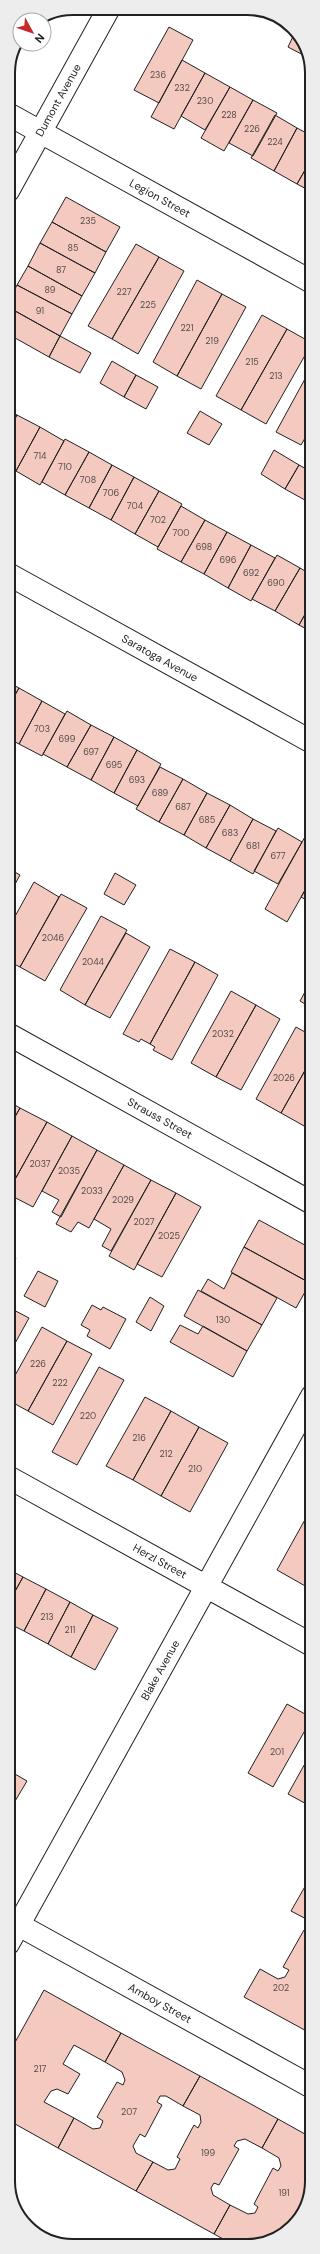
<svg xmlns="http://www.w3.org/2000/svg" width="320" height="2254" viewBox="0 0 320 2254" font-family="'DM Sans',sans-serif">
<rect width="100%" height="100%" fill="#fff"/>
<path fill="#f3c9c0" stroke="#222" d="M 169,27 L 193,40 L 159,103 L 134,90 Z
M 296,30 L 307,57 L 288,47 Z
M 182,60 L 205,73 L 174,129 L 151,117 Z
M 205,73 L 230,87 L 205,130 L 181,116 Z
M 230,87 L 253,100 L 224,151 L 201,138 Z
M 253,100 L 277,113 L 253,156 L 229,143 Z
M 275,115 L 297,128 L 274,171 L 251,158 Z
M 297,128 L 312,136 L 312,158 L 297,184 L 274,171 Z
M 312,158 L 312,192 L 297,184 Z
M 66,197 L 120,227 L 106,252 L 52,222 Z
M 52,222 L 106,252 L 95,273 L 40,243 Z
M 40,243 L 95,273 L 82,296 L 28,266 Z
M 136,244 L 159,257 L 112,339 L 88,326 Z
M 159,257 L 184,271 L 138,354 L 112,339 Z
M 28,266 L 82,296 L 72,314 L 17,285 Z
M 197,280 L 222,294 L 177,376 L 153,362 Z
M 17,285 L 72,314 L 60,336 L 8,307 L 8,302 Z
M 222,294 L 246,307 L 201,389 L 177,376 Z
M 8,307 L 60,336 L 49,357 L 8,334 Z
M 262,315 L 287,329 L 241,410 L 216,396 Z
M 287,329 L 312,343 L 266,424 L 241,410 Z
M 60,336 L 91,353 L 80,373 L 49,357 Z
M 112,361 L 136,375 L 124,397 L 100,383 Z
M 312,366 L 312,426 L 301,445 L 276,432 Z
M 136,375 L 158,387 L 146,409 L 124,397 Z
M 8,410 L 17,415 L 8,431 Z
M 200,411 L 222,424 L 209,445 L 187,433 Z
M 17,415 L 40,427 L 16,471 L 8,467 L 8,431 Z
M 40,427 L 64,441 L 40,485 L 16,471 Z
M 65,439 L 89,452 L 65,495 L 42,482 Z
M 274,450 L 299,465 L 285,489 L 261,474 Z
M 89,452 L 112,465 L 89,508 L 65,495 Z
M 112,465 L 134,477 L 111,520 L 89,508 Z
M 299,465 L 312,472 L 312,504 L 285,489 Z
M 134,477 L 159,491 L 135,534 L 111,520 Z
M 159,491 L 182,504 L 158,547 L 135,534 Z
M 181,506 L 205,520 L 181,562 L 157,549 Z
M 205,520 L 227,532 L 204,574 L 181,562 Z
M 227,532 L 251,545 L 228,588 L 204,574 Z
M 251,545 L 275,558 L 251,601 L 228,588 Z
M 277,555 L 300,568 L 275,611 L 252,599 Z
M 300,568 L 312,575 L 312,602 L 299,625 L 275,611 Z
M 312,602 L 312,632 L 299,625 Z
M 8,682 L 19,688 L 8,707 Z
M 19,688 L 42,701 L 19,744 L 8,738 L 8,707 Z
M 42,701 L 65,714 L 42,756 L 19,744 Z
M 67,711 L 91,725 L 67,767 L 43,754 Z
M 91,725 L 114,737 L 91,780 L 67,767 Z
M 114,737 L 137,750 L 114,793 L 91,780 Z
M 137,750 L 161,764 L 138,806 L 114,793 Z
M 160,767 L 183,779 L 159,822 L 136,809 Z
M 183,779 L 207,793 L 184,835 L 159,822 Z
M 207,793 L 230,805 L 206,848 L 184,835 Z
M 230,805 L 253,819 L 230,861 L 206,848 Z
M 253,819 L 276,831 L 253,874 L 230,861 Z
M 312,824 L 312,878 L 287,922 L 265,909 Z
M 278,828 L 302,842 L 278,884 L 254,871 Z
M 8,868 L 20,875 L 8,897 Z
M 115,873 L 136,885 L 124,905 L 104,894 Z
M 312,878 L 312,903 L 301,897 Z
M 34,882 L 59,897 L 20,967 L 8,961 L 8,929 Z
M 61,894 L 87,908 L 45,981 L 20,967 Z
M 101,916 L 127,930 L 85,1005 L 60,990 Z
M 126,933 L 150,947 L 110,1018 L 85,1005 Z
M 170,949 L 195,962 L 150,1044 L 141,1039 L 139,1042 L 123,1034 Z
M 195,962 L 218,975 L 172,1060 L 153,1050 L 155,1047 L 150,1044 Z
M 311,981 L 312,982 L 312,1008 L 300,1001 Z
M 231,991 L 256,1005 L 216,1077 L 191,1063 Z
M 256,1005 L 280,1019 L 241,1090 L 216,1077 Z
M 296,1027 L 312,1036 L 312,1058 L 281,1113 L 256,1099 Z
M 312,1058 L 312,1117 L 306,1127 L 281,1113 Z
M 8,1101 L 20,1108 L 8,1129 Z
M 20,1108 L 47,1122 L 8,1192 L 8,1129 Z
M 47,1122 L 72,1136 L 33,1207 L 8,1194 L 8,1192 Z
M 72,1136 L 97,1150 L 61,1217 L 52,1212 L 59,1200 L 42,1191 Z
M 97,1150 L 124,1165 L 89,1228 L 78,1222 L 71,1232 L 56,1224 Z
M 124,1165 L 151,1180 L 111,1251 L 102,1246 L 111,1229 L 94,1219 Z
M 151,1180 L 176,1193 L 134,1270 L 109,1256 Z
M 176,1193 L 201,1207 L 162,1277 L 137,1264 Z
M 259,1220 L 312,1249 L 312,1279 L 310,1283 L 244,1247 Z
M 244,1247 L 310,1283 L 296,1308 L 231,1272 Z
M 8,1254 L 16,1258 L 8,1272 Z
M 38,1271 L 58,1281 L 45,1307 L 24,1296 Z
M 232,1273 L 277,1298 L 262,1325 L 201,1291 L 208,1279 L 224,1289 Z
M 198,1290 L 262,1325 L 247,1351 L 184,1316 Z
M 150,1297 L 164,1306 L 151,1331 L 136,1322 Z
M 92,1305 L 101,1310 L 103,1307 L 126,1319 L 110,1349 L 87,1336 L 90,1330 L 81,1325 Z
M 8,1307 L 29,1318 L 8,1356 Z
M 180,1325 L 198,1334 L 203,1326 L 247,1351 L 233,1377 L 170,1342 Z
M 42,1327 L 67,1341 L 28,1411 L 8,1400 L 8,1388 Z
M 67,1341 L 92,1354 L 53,1425 L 28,1411 Z
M 99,1367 L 124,1380 L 77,1465 L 52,1452 Z
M 145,1397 L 171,1411 L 133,1480 L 106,1466 Z
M 171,1411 L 199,1427 L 161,1496 L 133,1480 Z
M 199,1427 L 228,1443 L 190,1512 L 161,1496 Z
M 312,1507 L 312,1578 L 307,1587 L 277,1570 Z
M 8,1569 L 23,1577 L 8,1604 Z
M 23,1577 L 46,1589 L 24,1631 L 8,1623 L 8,1604 Z
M 46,1589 L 70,1602 L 48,1644 L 24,1631 Z
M 70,1602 L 93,1615 L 71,1657 L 48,1644 Z
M 93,1615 L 118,1628 L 95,1670 L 71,1657 Z
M 287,1704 L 312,1718 L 273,1787 L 248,1773 Z
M 312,1751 L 312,1807 L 288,1794 Z
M 8,1770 L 27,1781 L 8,1813 Z
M 307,1883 L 312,1885 L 312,1922 L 291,1911 Z
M 312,1929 L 312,2034 L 244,1997 L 260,1969 L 278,1979 L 285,1977 L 289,1970 L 283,1967 L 304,1930 L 309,1933 Z
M 44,1990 L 121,2033 L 105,2062 L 74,2045 L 63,2064 L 80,2074 L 68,2094 L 57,2089 L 51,2091 L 44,2102 L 74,2118 L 58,2148 L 8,2120 L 8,2055 Z
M 121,2033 L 200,2076 L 183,2106 L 166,2096 L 160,2096 L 157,2102 L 162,2105 L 145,2137 L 140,2134 L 133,2146 L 136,2153 L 153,2162 L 136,2191 L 58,2148 L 74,2118 L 93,2129 L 100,2128 L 103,2121 L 97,2117 L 117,2082 L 123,2085 L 125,2080 L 122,2072 L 105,2062 Z
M 200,2076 L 278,2119 L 262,2148 L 245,2139 L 237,2141 L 234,2146 L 239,2149 L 219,2185 L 214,2183 L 211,2188 L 213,2195 L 230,2205 L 214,2234 L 136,2191 L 153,2162 L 168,2170 L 175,2169 L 180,2159 L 177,2157 L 194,2125 L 198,2128 L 201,2122 L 200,2115 L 183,2106 Z
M 278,2119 L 312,2138 L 312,2181 L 296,2224 L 251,2246 L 236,2246 L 214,2234 L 230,2205 L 248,2214 L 255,2213 L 258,2207 L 254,2204 L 273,2168 L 278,2171 L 281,2166 L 279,2158 L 262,2148 Z"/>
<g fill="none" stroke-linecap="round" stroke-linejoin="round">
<defs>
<path id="minor" d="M 8,114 L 312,282
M 8,191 L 109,8
M 8,574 L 312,742
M 8,1034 L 312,1203
M 8,1477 L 312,1645
M 8,1919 L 312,2087
M 8,1944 L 312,1396"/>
</defs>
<use href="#minor" stroke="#222" stroke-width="24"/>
<use href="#minor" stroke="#fff" stroke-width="22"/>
</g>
<g text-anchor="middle" stroke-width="3" stroke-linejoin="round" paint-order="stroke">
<g font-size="9" fill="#564c4a">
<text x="158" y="78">236</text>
<text x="182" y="91">232</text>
<text x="205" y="104">230</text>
<text x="229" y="118">228</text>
<text x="252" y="132">226</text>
<text x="275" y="145">224</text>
<text x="88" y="224">235</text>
<text x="73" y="251">85</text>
<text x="61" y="273">87</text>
<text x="50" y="293">89</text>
<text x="124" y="295">227</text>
<text x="148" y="308">225</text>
<text x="40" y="314">91</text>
<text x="187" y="331">221</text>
<text x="212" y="344">219</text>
<text x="252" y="365">215</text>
<text x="276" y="379">213</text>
<text x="40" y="459">714</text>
<text x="65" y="470">710</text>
<text x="88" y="483">708</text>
<text x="111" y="496">706</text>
<text x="135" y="509">704</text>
<text x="158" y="523">702</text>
<text x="181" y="536">700</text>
<text x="204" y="550">698</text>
<text x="228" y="563">696</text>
<text x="251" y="576">692</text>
<text x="276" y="586">690</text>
<text x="42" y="732">703</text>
<text x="67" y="742">699</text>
<text x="91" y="755">697</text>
<text x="114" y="768">695</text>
<text x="137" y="783">693</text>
<text x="160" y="796">689</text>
<text x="183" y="810">687</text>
<text x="207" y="823">685</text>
<text x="230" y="836">683</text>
<text x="253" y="849">681</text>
<text x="278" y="859">677</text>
<text x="53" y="941">2046</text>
<text x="93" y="965">2044</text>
<text x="223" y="1037">2032</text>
<text x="284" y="1081">2026</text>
<text x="40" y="1167">2037</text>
<text x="69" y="1174">2035</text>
<text x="92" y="1194">2033</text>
<text x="123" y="1203">2029</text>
<text x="144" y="1225">2027</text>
<text x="169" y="1239">2025</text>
<text x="223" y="1323">130</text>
<text x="38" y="1367">226</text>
<text x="60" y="1386">222</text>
<text x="88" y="1419">220</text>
<text x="139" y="1441">216</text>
<text x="166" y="1457">212</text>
<text x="195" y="1472">210</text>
<text x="47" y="1620">213</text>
<text x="70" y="1633">211</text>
<text x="277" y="1755">201</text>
<text x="281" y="1991">202</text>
<text x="40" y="2072">217</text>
<text x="129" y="2115">207</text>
<text x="208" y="2156">199</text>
<text x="284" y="2196">191</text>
</g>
<g font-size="11" fill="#222" stroke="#fff">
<text transform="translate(58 100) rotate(-61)" y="4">Dumont Avenue</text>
<text transform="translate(160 198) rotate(29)" y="4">Legion Street</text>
<text transform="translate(160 658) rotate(29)" y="4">Saratoga Avenue</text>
<text transform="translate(160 1118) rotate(29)" y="4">Strauss Street</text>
<text transform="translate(160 1561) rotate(29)" y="4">Herzl Street</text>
<text transform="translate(160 1670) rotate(-61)" y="4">Blake Avenue</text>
<text transform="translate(160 2003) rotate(29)" y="4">Amboy Street</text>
</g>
</g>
<path d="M0 0H320V2254H0ZM73 15H247A58 58 0 0 1 305 73V2181A58 58 0 0 1 247 2239H73A58 58 0 0 1 15 2181V73A58 58 0 0 1 73 15Z" fill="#ededed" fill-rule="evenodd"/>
<path fill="none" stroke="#222" stroke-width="2" d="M73 15H247A58 58 0 0 1 305 73V2181A58 58 0 0 1 247 2239H73A58 58 0 0 1 15 2181V73A58 58 0 0 1 73 15Z"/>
<g transform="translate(32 32) rotate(130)"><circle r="19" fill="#ffffff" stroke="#a7a7a7"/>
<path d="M0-3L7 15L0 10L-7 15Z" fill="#c62828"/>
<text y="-6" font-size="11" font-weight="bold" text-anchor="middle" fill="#222222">N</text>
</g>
</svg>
